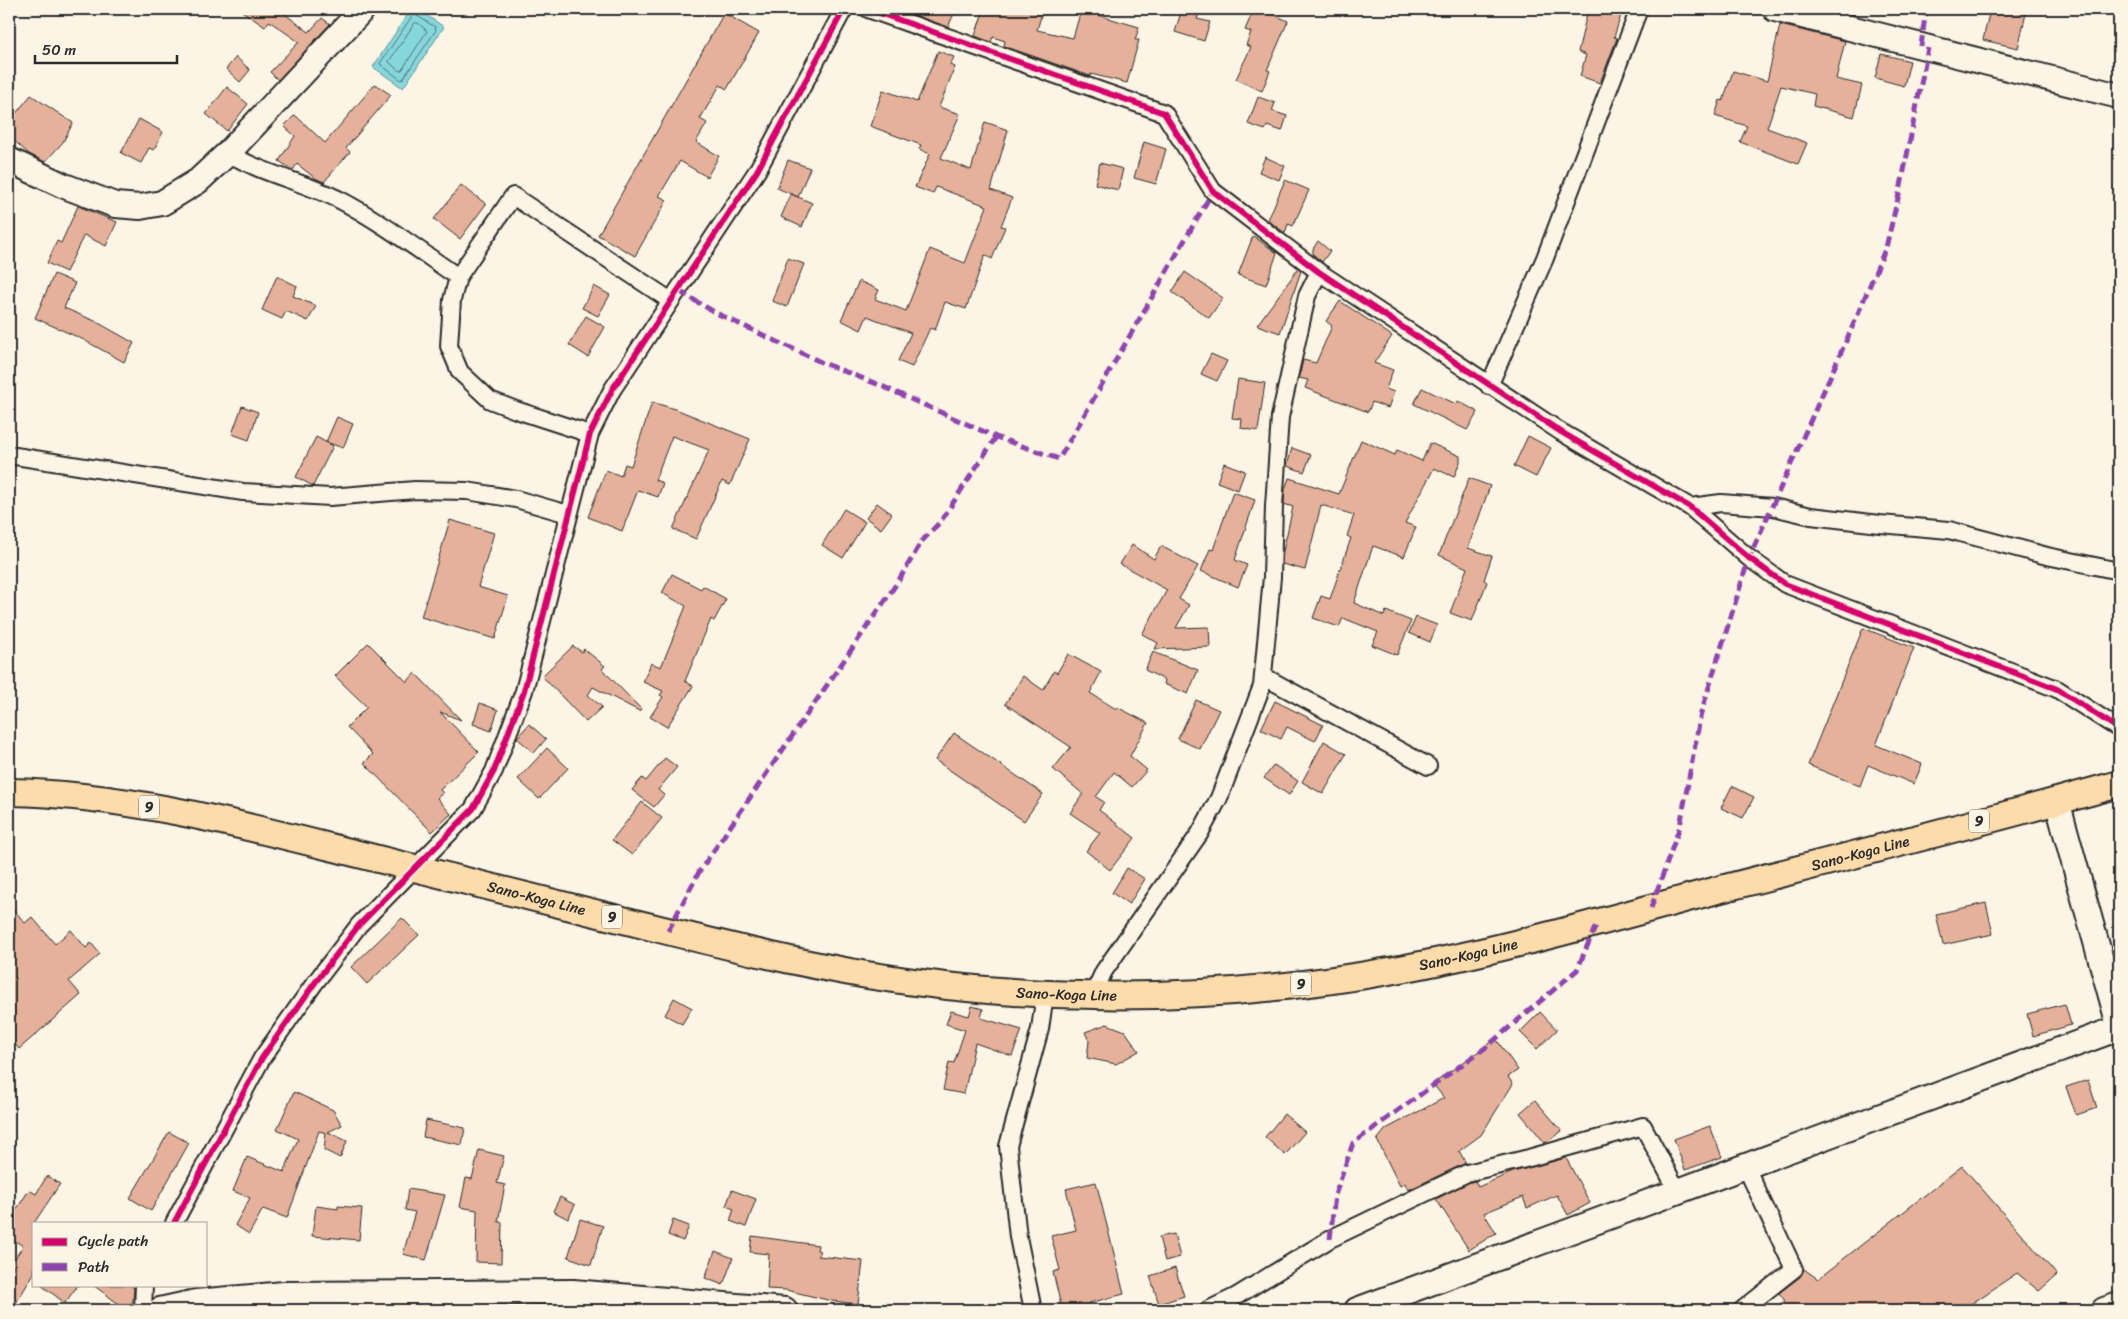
<svg xmlns="http://www.w3.org/2000/svg" width="2128" height="1319" viewBox="0 0 2128 1319" font-family="Sriracha,sans-serif">
<rect width="100%" height="100%" fill="#fcf5e5"/>
<filter id="ink" filterUnits="userSpaceOnUse"><feTurbulence type="fractalNoise" baseFrequency=".02" numOctaves="2"/><feDisplacementMap in="SourceGraphic" scale="10" xChannelSelector="R" yChannelSelector="G"/><feConvolveMatrix kernelMatrix="1 2 1 2 8 2 1 2 1" color-interpolation-filters="sRGB"/></filter>
<g filter="url(#ink)">
<path fill="#86d7dc" stroke="#629295" d="M 411,9 L 417,9 L 444,27 L 403,88 L 373,67 Z"/>
<g fill="none" stroke-linecap="round" stroke-linejoin="round">
<path stroke="#4f7072" stroke-width="1" d="M 414,14 L 435,27 L 436,30 L 403,79 L 401,80 L 380,64 Z
M 415,23 L 418,23 L 427,31 L 402,70 L 399,71 L 389,62 Z"/>
</g>
<path fill="#e6b19a" stroke="#2b2b2b" d="M 239,9 L 278,9 L 309,32 L 322,18 L 330,24 L 278,80 L 270,72 L 299,42 L 269,21 L 265,27 Z
M 897,9 L 956,9 L 948,27 Z
M 984,9 L 1043,9 L 1037,30 L 1073,38 L 1081,10 L 1139,27 L 1135,40 L 1139,40 L 1127,83 L 1091,74 L 1090,76 L 1004,46 L 1005,41 L 993,37 L 991,42 L 975,36 Z
M 1182,9 L 1200,9 L 1197,19 L 1210,22 L 1204,41 L 1175,32 Z
M 1254,9 L 1272,9 L 1270,13 L 1288,21 L 1267,70 L 1270,71 L 1262,91 L 1236,79 L 1251,47 L 1246,45 L 1251,32 L 1245,30 Z
M 1588,9 L 1623,9 L 1614,37 L 1617,38 L 1600,83 L 1580,76 L 1586,55 L 1578,52 Z
M 1990,9 L 2027,9 L 2018,48 L 1983,40 Z
M 724,13 L 759,33 L 727,89 L 720,85 L 700,119 L 707,123 L 696,142 L 719,156 L 707,177 L 680,161 L 659,196 L 667,200 L 635,256 L 598,235 Z
M 1780,25 L 1845,41 L 1836,79 L 1862,85 L 1854,117 L 1813,106 L 1815,94 L 1781,86 L 1767,128 L 1807,143 L 1798,164 L 1740,142 L 1747,126 L 1715,116 L 1720,100 L 1723,101 L 1733,71 L 1767,81 Z
M 938,51 L 954,57 L 950,65 L 955,67 L 939,107 L 960,114 L 941,158 L 971,170 L 985,122 L 1008,130 L 991,190 L 1012,198 L 1001,226 L 1005,227 L 992,259 L 985,255 L 966,309 L 945,302 L 935,330 L 930,328 L 912,367 L 898,361 L 911,333 L 867,316 L 861,330 L 841,320 L 859,281 L 879,290 L 875,299 L 906,311 L 930,249 L 965,263 L 987,206 L 936,187 L 933,194 L 915,187 L 930,154 L 919,149 L 921,145 L 870,126 L 883,90 L 917,102 Z
M 1881,54 L 1910,61 L 1904,86 L 1875,78 Z
M 236,57 L 250,70 L 240,82 L 226,69 Z
M 375,84 L 391,95 L 346,148 L 350,152 L 324,182 L 315,178 L 297,164 L 293,170 L 279,161 L 295,136 L 284,126 L 295,115 L 325,143 Z
M 227,87 L 248,104 L 227,131 L 206,114 Z
M 31,95 L 73,123 L 63,142 L 45,162 L 29,154 L 9,136 L 9,122 Z
M 1258,97 L 1275,103 L 1272,111 L 1287,116 L 1282,131 L 1267,126 L 1265,130 L 1248,124 Z
M 139,119 L 163,132 L 154,150 L 149,148 L 141,163 L 121,153 Z
M 1144,142 L 1166,149 L 1156,184 L 1134,178 Z
M 1265,157 L 1285,166 L 1279,180 L 1259,172 Z
M 788,160 L 810,168 L 798,197 L 777,188 Z
M 1100,163 L 1123,169 L 1118,190 L 1095,184 Z
M 1285,180 L 1309,190 L 1293,226 L 1288,224 L 1285,233 L 1268,220 Z
M 461,185 L 486,204 L 460,239 L 434,219 Z
M 791,194 L 812,203 L 802,227 L 781,217 Z
M 78,206 L 117,222 L 106,246 L 84,235 L 66,272 L 47,263 L 57,241 L 61,243 Z
M 1253,236 L 1277,253 L 1266,285 L 1238,275 Z
M 1318,241 L 1330,251 L 1322,262 L 1313,254 L 1313,249 Z
M 788,258 L 804,264 L 787,307 L 772,301 Z
M 1298,269 L 1301,271 L 1280,333 L 1257,325 Z
M 1185,272 L 1223,298 L 1209,318 L 1172,292 Z
M 54,274 L 75,283 L 64,308 L 95,321 L 134,343 L 124,362 L 82,339 L 35,318 Z
M 277,276 L 297,286 L 293,296 L 316,306 L 308,321 L 286,311 L 282,319 L 262,310 Z
M 594,286 L 610,295 L 598,316 L 582,308 Z
M 1340,301 L 1392,336 L 1374,363 L 1393,370 L 1386,389 L 1394,392 L 1388,408 L 1372,402 L 1368,412 L 1305,388 L 1308,380 L 1299,378 L 1303,360 L 1316,363 L 1332,326 L 1326,321 Z
M 586,316 L 605,327 L 588,357 L 569,345 Z
M 1211,354 L 1227,361 L 1217,381 L 1201,374 Z
M 1238,379 L 1265,383 L 1258,431 L 1241,428 L 1242,419 L 1232,418 Z
M 1422,388 L 1456,404 L 1458,401 L 1478,412 L 1467,430 L 1414,404 Z
M 652,402 L 678,410 L 750,439 L 730,485 L 722,481 L 696,539 L 673,529 L 709,450 L 672,436 L 655,480 L 663,483 L 658,497 L 638,490 L 622,531 L 588,517 L 606,470 L 621,476 L 625,464 L 631,466 Z
M 242,406 L 258,412 L 249,440 L 232,434 Z
M 337,417 L 353,424 L 343,448 L 326,442 Z
M 1528,436 L 1551,448 L 1536,477 L 1514,466 Z
M 316,437 L 333,446 L 313,486 L 296,477 Z
M 1361,440 L 1395,455 L 1397,450 L 1422,461 L 1430,443 L 1460,456 L 1460,462 L 1454,477 L 1434,468 L 1405,523 L 1416,527 L 1404,557 L 1373,546 L 1354,603 L 1384,616 L 1386,611 L 1411,621 L 1397,655 L 1372,645 L 1378,632 L 1343,618 L 1339,627 L 1313,618 L 1321,596 L 1330,599 L 1351,538 L 1347,536 L 1354,515 L 1321,505 L 1305,570 L 1282,564 L 1283,551 L 1293,507 L 1284,504 L 1285,489 L 1289,478 L 1339,494 Z
M 1292,448 L 1311,455 L 1304,472 L 1287,466 Z
M 1224,463 L 1245,471 L 1238,490 L 1217,482 Z
M 1469,478 L 1490,486 L 1468,548 L 1492,556 L 1484,580 L 1487,582 L 1472,621 L 1450,613 L 1467,568 L 1439,555 Z
M 1233,492 L 1255,500 L 1235,560 L 1247,565 L 1238,587 L 1201,571 L 1210,549 L 1213,550 Z
M 877,503 L 892,514 L 881,529 L 866,518 Z
M 844,509 L 865,522 L 843,558 L 822,545 Z
M 450,520 L 494,533 L 478,587 L 508,596 L 495,639 L 421,617 Z
M 1132,545 L 1154,559 L 1161,546 L 1198,566 L 1179,599 L 1189,605 L 1176,628 L 1209,627 L 1210,647 L 1155,649 L 1158,643 L 1142,634 L 1167,590 L 1120,564 Z
M 672,574 L 701,589 L 703,586 L 726,599 L 714,621 L 711,619 L 685,681 L 693,686 L 667,727 L 650,717 L 663,697 L 660,695 L 663,691 L 643,682 L 651,663 L 661,667 L 686,606 L 662,593 Z
M 1416,617 L 1437,625 L 1430,642 L 1409,633 Z
M 1863,628 L 1914,648 L 1876,745 L 1922,764 L 1914,784 L 1868,765 L 1860,786 L 1808,765 Z
M 368,643 L 407,682 L 415,673 L 461,720 L 440,712 L 479,752 L 440,790 L 443,793 L 437,798 L 451,814 L 432,832 L 364,763 L 373,754 L 347,727 L 367,707 L 335,676 Z
M 573,646 L 582,652 L 584,649 L 605,666 L 602,669 L 641,709 L 639,711 L 593,687 L 588,695 L 602,707 L 586,722 L 542,676 Z
M 1153,652 L 1198,670 L 1188,694 L 1164,684 L 1165,680 L 1145,670 Z
M 1068,654 L 1101,672 L 1090,693 L 1116,709 L 1117,707 L 1148,723 L 1130,756 L 1147,770 L 1132,787 L 1114,772 L 1096,797 L 1104,802 L 1099,810 L 1135,838 L 1110,870 L 1086,851 L 1100,833 L 1070,813 L 1083,794 L 1053,769 L 1071,747 L 1005,704 L 1023,676 L 1043,690 L 1054,671 L 1057,673 Z
M 1196,700 L 1219,710 L 1200,749 L 1178,739 Z
M 1275,701 L 1323,725 L 1315,741 L 1287,727 L 1281,739 L 1261,729 Z
M 480,703 L 498,710 L 491,731 L 473,724 Z
M 529,724 L 546,739 L 534,753 L 517,738 Z
M 954,733 L 1043,794 L 1024,821 L 935,760 Z
M 1324,741 L 1346,754 L 1323,794 L 1302,782 Z
M 547,748 L 568,768 L 539,799 L 518,779 Z
M 665,758 L 677,767 L 658,790 L 664,795 L 654,807 L 632,790 L 642,778 L 646,781 Z
M 1274,765 L 1298,781 L 1289,795 L 1264,778 Z
M 1732,786 L 1754,797 L 1743,818 L 1721,808 Z
M 642,802 L 662,818 L 632,855 L 612,840 Z
M 1127,868 L 1145,879 L 1129,904 L 1112,893 Z
M 1986,903 L 1993,934 L 1943,945 L 1936,914 Z
M 9,904 L 25,923 L 32,917 L 55,944 L 71,930 L 86,948 L 91,943 L 100,954 L 69,981 L 81,995 L 19,1049 L 9,1037 Z
M 402,918 L 419,935 L 367,984 L 351,967 Z
M 674,998 L 692,1008 L 682,1024 L 665,1015 Z
M 2065,1004 L 2071,1025 L 2033,1036 L 2027,1014 Z
M 972,1006 L 983,1009 L 981,1018 L 1022,1030 L 1012,1056 L 975,1043 L 964,1094 L 943,1090 L 949,1062 L 954,1063 L 965,1030 L 946,1024 L 951,1011 L 969,1016 Z
M 1540,1012 L 1557,1030 L 1537,1049 L 1520,1032 Z
M 1107,1024 L 1125,1031 L 1139,1051 L 1116,1064 L 1087,1058 L 1089,1041 L 1085,1032 Z
M 1496,1039 L 1518,1070 L 1508,1077 L 1513,1084 L 1481,1135 L 1459,1151 L 1466,1163 L 1408,1190 L 1405,1183 L 1400,1186 L 1377,1140 L 1386,1129 L 1444,1098 L 1433,1084 Z
M 2088,1080 L 2097,1108 L 2076,1115 L 2066,1087 Z
M 294,1092 L 333,1110 L 342,1125 L 328,1132 L 347,1141 L 340,1158 L 324,1150 L 326,1133 L 319,1131 L 287,1218 L 263,1209 L 249,1234 L 235,1225 L 250,1198 L 233,1191 L 247,1157 L 284,1172 L 298,1139 L 277,1129 Z
M 1535,1100 L 1562,1131 L 1545,1143 L 1520,1113 Z
M 1284,1114 L 1305,1132 L 1285,1155 L 1265,1137 Z
M 426,1120 L 465,1128 L 462,1145 L 423,1137 Z
M 1710,1126 L 1722,1157 L 1685,1170 L 1674,1139 Z
M 169,1132 L 189,1143 L 151,1211 L 130,1198 Z
M 479,1150 L 504,1156 L 497,1183 L 505,1185 L 498,1222 L 502,1222 L 501,1263 L 476,1262 L 477,1210 L 460,1207 L 466,1178 L 472,1179 Z
M 1566,1158 L 1590,1203 L 1568,1215 L 1557,1195 L 1527,1208 L 1523,1197 L 1484,1213 L 1496,1233 L 1469,1250 L 1436,1199 L 1470,1182 L 1475,1181 L 1478,1187 L 1513,1172 Z
M 1962,1166 L 2057,1275 L 2039,1291 L 2017,1273 L 1962,1310 L 1771,1310 L 1785,1301 L 1779,1293 L 1800,1277 L 1804,1269 L 1818,1279 Z
M 47,1176 L 60,1184 L 34,1223 L 34,1273 L 12,1310 L 9,1310 L 9,1276 L 14,1266 L 11,1264 L 23,1246 L 9,1237 L 9,1221 L 29,1190 L 36,1194 Z
M 1096,1182 L 1124,1294 L 1089,1303 L 1090,1310 L 1062,1310 L 1053,1272 L 1060,1270 L 1051,1236 L 1076,1230 L 1066,1189 Z
M 408,1189 L 445,1195 L 426,1260 L 403,1254 L 415,1212 L 405,1210 Z
M 732,1190 L 756,1199 L 746,1227 L 730,1221 L 734,1209 L 726,1206 Z
M 560,1197 L 575,1205 L 568,1219 L 553,1211 Z
M 316,1206 L 338,1209 L 338,1206 L 362,1208 L 359,1240 L 312,1236 Z
M 580,1219 L 603,1226 L 591,1265 L 568,1257 Z
M 673,1220 L 689,1226 L 683,1241 L 668,1235 Z
M 1174,1234 L 1180,1257 L 1165,1261 L 1159,1237 Z
M 752,1236 L 818,1245 L 817,1250 L 820,1251 L 818,1256 L 863,1261 L 858,1304 L 832,1301 L 786,1290 L 767,1289 L 769,1254 L 750,1252 Z
M 715,1251 L 733,1258 L 723,1285 L 705,1278 Z
M 1175,1268 L 1184,1296 L 1159,1304 L 1150,1276 Z
M 41,1285 L 78,1285 L 65,1303 Z
M 93,1285 L 130,1285 L 134,1288 L 133,1301 L 127,1310 Z"/>
<g fill="none" stroke-linecap="round" stroke-linejoin="round">
<defs>
<path id="street" d="M 868,9 L 1164,113 L 1213,191 L 1319,272 L 1561,432 L 1690,507 L 1749,558 L 1785,584 L 2057,689 L 2119,729
M 228,153 C 263,174 304,182 340,200 C 382,222 420,251 458,277
M 1489,386 L 1545,258 L 1639,9
M 590,434 L 516,410 L 490,400 L 460,372 L 449,346 L 452,300 L 458,277 L 513,196 L 671,301
M 9,455 L 243,492 L 330,497 L 415,490 L 467,491 L 516,499 L 568,514
M 1690,507 L 1721,503 L 1773,507 L 1811,516 L 1880,524 L 1949,530 L 2047,556 L 2119,571
M 1263,676 L 1428,766
M 1092,997 L 1104,971 L 1200,833 L 1219,798 L 1262,686 L 1272,577 L 1274,506 L 1280,417 L 1307,296 L 1319,272
M 174,1223 L 262,1058 L 314,984 L 359,925 L 473,809 L 494,771 L 524,691 L 590,434 L 612,390 L 757,171 L 844,9
M 143,1310 L 144,1285
M 568,1310 L 573,1292
M 1033,1310 L 1018,1237 L 1008,1146 L 1040,1029 L 1045,994
M 1208,1310 L 1235,1297 L 1330,1239 L 1467,1173 L 1529,1158 L 1643,1126 L 1677,1190
M 1742,1310 L 1794,1269 L 1745,1165"/>
<path id="secondary" d="M 1775,9 L 2119,96
M 9,160 L 62,185 L 115,205 L 140,207 L 162,203 L 198,181 L 228,153 L 363,9
M 2057,801 L 2119,1025
M 160,1310 L 196,1302 L 284,1294 L 573,1292 L 785,1310
M 1357,1310 L 2119,1028
M 2104,1310 L 2119,1305"/>
<g id="primary">
<path id="s1" d="M 9,792 C 124,794 238,824 350,852 C 441,874 532,897 623,920 C 704,940 785,961 867,975 C 1043,1004 1219,1002 1395,970 C 1505,950 1613,918 1721,889 C 1854,855 1987,821 2119,784"/>
</g>
</defs>
<use href="#street" stroke="#2b2b2b" stroke-width="20"/>
<use href="#secondary" stroke="#2b2b2b" stroke-width="28"/>
<use href="#primary" stroke="#2b2b2b" stroke-width="30"/>
<use href="#street" stroke="#fcf5e5" stroke-width="16"/>
<use href="#secondary" stroke="#fcf5e5" stroke-width="24"/>
<use href="#primary" stroke="#fddcac" stroke-width="26"/>
<path stroke="#8e44ad" stroke-width="5" stroke-dasharray="10 5" stroke-linecap="butt" d="M 1921,46 L 1926,9
M 679,291 L 716,313 L 823,363 L 877,384 L 996,437 L 1059,459 L 1213,191
M 1651,908 L 1680,826 L 1701,713 L 1749,558 L 1851,330 L 1886,247 L 1901,186 L 1928,48
M 668,931 L 699,872 L 899,580 L 922,541 L 941,521 L 996,437
M 1330,1239 L 1335,1195 L 1353,1143 L 1485,1048 L 1577,970 L 1597,923"/>
<defs>
<path id="cycleway" d="M 868,9 L 1164,113 L 1213,191 L 1319,272 L 1561,432 L 1690,507 L 1749,558 L 1785,584 L 2057,689 L 2119,729
M 174,1223 L 262,1058 L 314,984 L 359,925 L 473,809 L 494,771 L 524,691 L 590,434 L 612,390 L 757,171 L 844,9"/>
</defs>
<use href="#cycleway" stroke="#fcf5e5" stroke-width="9"/>
<use href="#cycleway" stroke="#d6006c" stroke-width="6"/>
</g>
</g>
<g text-anchor="middle" stroke-width="5" stroke-linejoin="round" paint-order="stroke">
<g fill="#fcf5e5" stroke="#6a6863" stroke-width="1">
<rect x="139" y="795.5" width="20" height="23" rx="4"/>
<rect x="1969" y="809.5" width="20" height="23" rx="4"/>
<rect x="602" y="905.5" width="20" height="23" rx="4"/>
<rect x="1291" y="972.5" width="20" height="23" rx="4"/>
</g>
<g font-size="14" font-weight="bold" fill="#2b2b2b">
<text x="149" y="812">9</text>
<text x="1979" y="826">9</text>
<text x="612" y="922">9</text>
<text x="1301" y="989">9</text>
</g>
<g font-size="15" fill="#2b2b2b" stroke="#fcf5e5">
<text dy="5" stroke="none"><textPath href="#s1" startOffset="1889">Sano-Koga Line</textPath></text>
<text dy="5" stroke="none"><textPath href="#s1" startOffset="539">Sano-Koga Line</textPath></text>
<text dy="5" stroke="none"><textPath href="#s1" startOffset="1484">Sano-Koga Line</textPath></text>
<text dy="5" stroke="none"><textPath href="#s1" startOffset="1079">Sano-Koga Line</textPath></text>
</g>
</g>
<rect width="2128" height="1319" fill="none" stroke="#fcf5e5" stroke-width="30"/>
<rect x="15" y="15" width="2098" height="1289" fill="none" stroke="#2b2b2b" stroke-width="2" filter="url(#ink)"/>
<rect x="32" y="1222" width="175" height="65" fill="#fcf5e5" stroke="#a8a49b"/>
<rect x="42" y="1238" width="25" height="8" fill="#d6006c" stroke="#a8a49b"/>
<text x="78" y="1246" font-size="15" fill="#2b2b2b">Cycle path</text>
<rect x="42" y="1263" width="25" height="8" fill="#8e44ad" stroke="#a8a49b"/>
<text x="78" y="1272" font-size="15" fill="#2b2b2b">Path</text>
<path d="M35 55v8h142v-8" fill="none" stroke="#2b2b2b" stroke-width="2.5"/>
<text x="42" y="55" font-size="15" fill="#2b2b2b" stroke="#fcf5e5" stroke-width="4" paint-order="stroke">50 m</text>
</svg>
